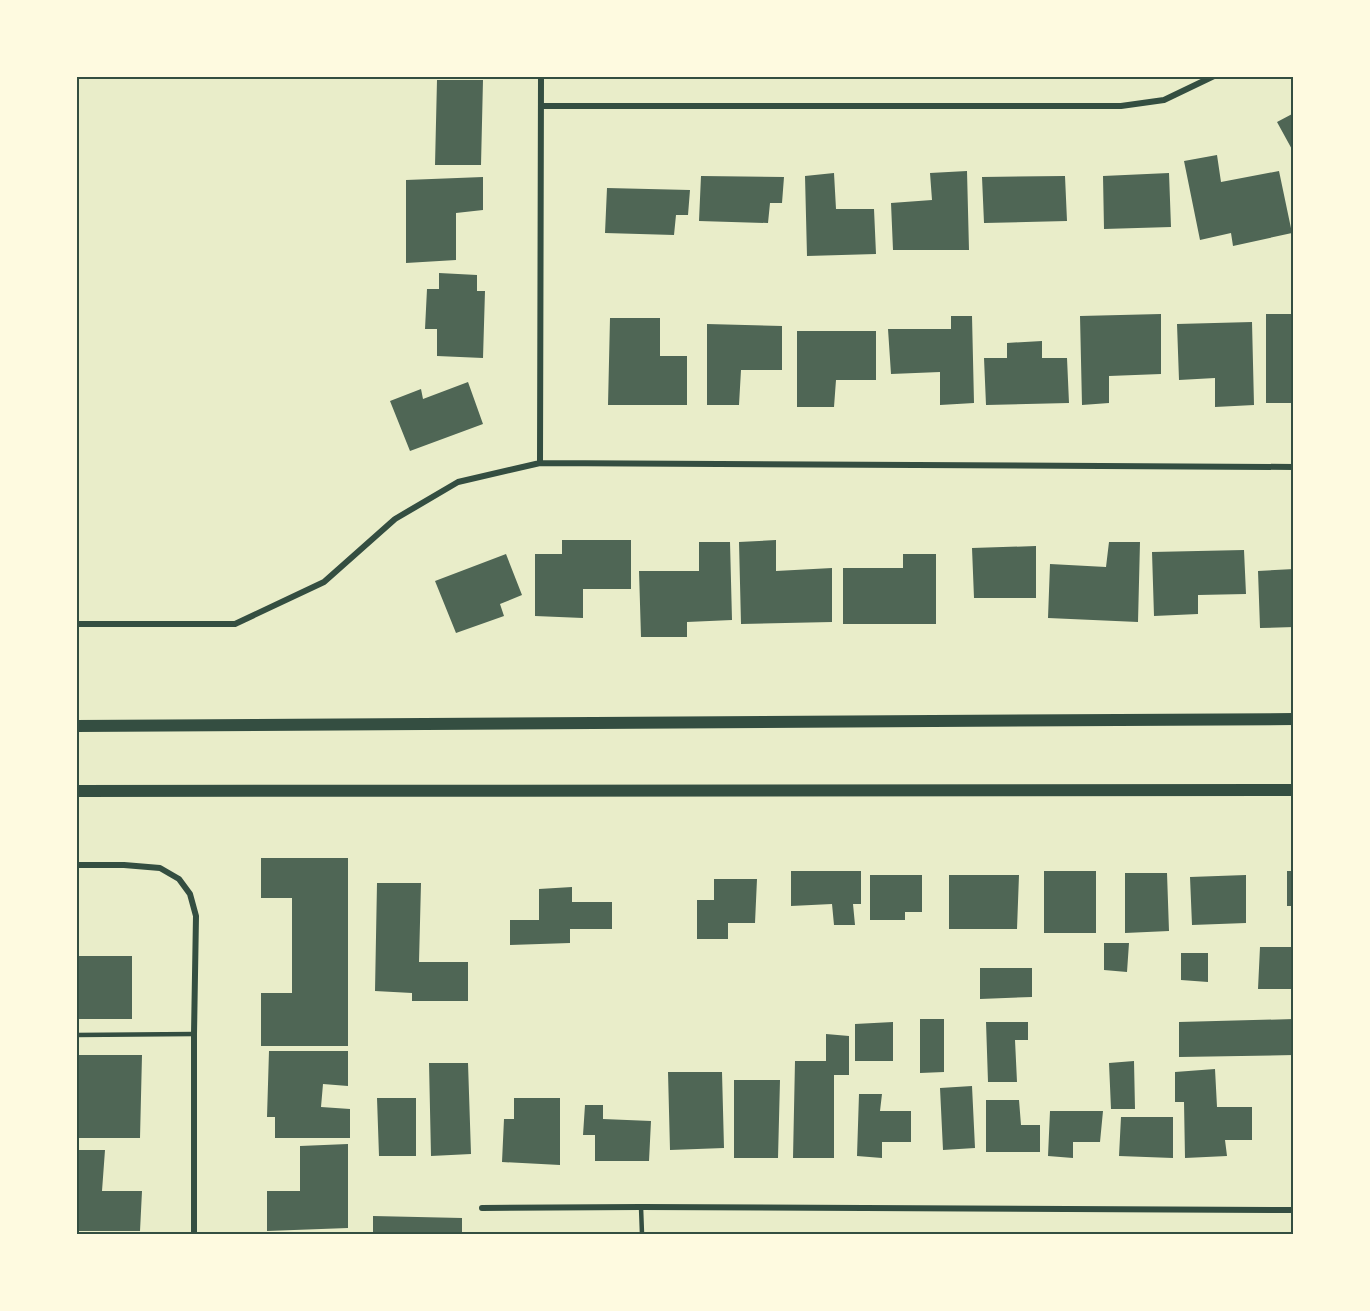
<svg xmlns="http://www.w3.org/2000/svg" width="1370" height="1311" viewBox="0 0 1370 1311" font-family="Overpass,sans-serif">
<rect width="100%" height="100%" fill="#e9edc9"/>
<path fill="#4f6655" d="M 437,80 L 483,80 L 481,165 L 435,165 Z
M 1294,113 L 1294,153 L 1277,122 Z
M 1217,155 L 1221,182 L 1279,171 L 1292,233 L 1233,246 L 1231,233 L 1200,240 L 1184,161 Z
M 967,171 L 969,250 L 893,250 L 891,203 L 932,200 L 930,173 Z
M 834,173 L 836,209 L 874,209 L 876,254 L 807,256 L 805,176 Z
M 1169,173 L 1171,227 L 1104,229 L 1103,176 Z
M 701,176 L 784,177 L 782,203 L 770,203 L 768,223 L 699,221 Z
M 1065,176 L 1067,221 L 984,223 L 982,177 Z
M 483,177 L 483,210 L 456,213 L 456,260 L 406,263 L 406,180 Z
M 607,188 L 690,190 L 688,215 L 676,215 L 674,235 L 605,233 Z
M 439,273 L 477,275 L 477,291 L 485,291 L 483,358 L 437,356 L 437,329 L 425,329 L 427,289 L 439,289 Z
M 1161,314 L 1161,374 L 1109,376 L 1109,403 L 1082,405 L 1080,316 Z
M 1266,314 L 1294,314 L 1294,403 L 1266,403 Z
M 951,316 L 972,316 L 974,403 L 940,405 L 940,372 L 891,374 L 888,329 L 951,329 Z
M 610,318 L 660,318 L 660,356 L 687,356 L 687,405 L 608,405 Z
M 1252,322 L 1254,405 L 1215,407 L 1215,378 L 1179,380 L 1177,324 Z
M 707,324 L 782,326 L 782,370 L 741,370 L 739,405 L 707,405 Z
M 797,331 L 876,331 L 876,380 L 836,380 L 834,407 L 797,407 Z
M 1042,341 L 1042,358 L 1067,358 L 1069,403 L 986,405 L 984,358 L 1007,358 L 1007,343 Z
M 468,382 L 483,424 L 410,451 L 390,401 L 421,389 L 423,399 Z
M 562,540 L 631,540 L 631,589 L 583,589 L 583,618 L 535,616 L 535,554 L 562,554 Z
M 776,540 L 776,571 L 832,568 L 832,622 L 741,624 L 739,542 Z
M 699,542 L 730,542 L 732,620 L 687,622 L 687,637 L 641,637 L 639,571 L 699,571 Z
M 1109,542 L 1140,542 L 1138,622 L 1048,618 L 1050,564 L 1106,567 Z
M 1036,546 L 1036,598 L 974,598 L 972,548 Z
M 1244,550 L 1246,594 L 1198,595 L 1198,614 L 1154,616 L 1152,552 Z
M 506,554 L 522,595 L 500,604 L 504,616 L 456,633 L 435,581 Z
M 903,554 L 936,554 L 936,624 L 843,624 L 843,568 L 903,568 Z
M 1294,569 L 1294,627 L 1260,628 L 1258,571 Z
M 261,858 L 348,858 L 348,1046 L 261,1046 L 261,993 L 292,993 L 292,898 L 261,898 Z
M 791,871 L 861,871 L 861,904 L 853,904 L 855,925 L 834,925 L 832,904 L 791,906 Z
M 1044,871 L 1096,871 L 1096,933 L 1044,933 Z
M 1287,871 L 1294,871 L 1294,906 L 1287,906 Z
M 1125,873 L 1167,873 L 1169,931 L 1125,933 Z
M 870,875 L 922,875 L 922,912 L 905,912 L 905,920 L 870,920 Z
M 949,875 L 1019,875 L 1017,929 L 949,929 Z
M 1246,875 L 1246,923 L 1192,925 L 1190,877 Z
M 714,879 L 757,879 L 755,923 L 728,923 L 728,939 L 697,939 L 697,900 L 714,900 Z
M 377,883 L 421,883 L 419,962 L 468,962 L 468,1001 L 412,1001 L 412,993 L 375,991 Z
M 572,887 L 572,902 L 612,902 L 612,929 L 570,929 L 570,943 L 510,945 L 510,920 L 539,920 L 539,889 Z
M 1104,943 L 1129,943 L 1127,972 L 1104,970 Z
M 1260,947 L 1294,947 L 1294,989 L 1258,989 Z
M 1181,953 L 1208,953 L 1208,982 L 1181,980 Z
M 76,956 L 132,956 L 132,1019 L 76,1019 Z
M 980,968 L 1032,968 L 1032,997 L 980,999 Z
M 920,1019 L 944,1019 L 944,1072 L 920,1073 Z
M 1294,1019 L 1294,1055 L 1179,1057 L 1179,1022 Z
M 893,1022 L 893,1061 L 855,1061 L 855,1024 Z
M 986,1022 L 1028,1022 L 1028,1040 L 1015,1040 L 1017,1082 L 988,1082 Z
M 826,1034 L 849,1036 L 849,1075 L 834,1075 L 834,1158 L 793,1158 L 795,1061 L 826,1061 Z
M 269,1051 L 348,1051 L 348,1086 L 323,1084 L 321,1107 L 350,1109 L 350,1138 L 275,1138 L 275,1117 L 267,1117 Z
M 76,1055 L 142,1055 L 140,1138 L 76,1138 Z
M 1134,1061 L 1135,1109 L 1111,1109 L 1109,1063 Z
M 429,1063 L 468,1063 L 471,1154 L 431,1156 Z
M 1215,1069 L 1217,1107 L 1252,1107 L 1252,1140 L 1225,1140 L 1227,1156 L 1185,1158 L 1184,1102 L 1175,1102 L 1175,1072 Z
M 668,1072 L 722,1072 L 724,1148 L 670,1150 Z
M 734,1080 L 780,1080 L 778,1158 L 734,1158 Z
M 972,1086 L 975,1148 L 943,1150 L 940,1088 Z
M 859,1094 L 882,1094 L 880,1111 L 911,1111 L 911,1142 L 882,1142 L 882,1158 L 857,1156 Z
M 377,1098 L 416,1098 L 416,1156 L 379,1156 Z
M 514,1098 L 560,1098 L 560,1165 L 502,1162 L 504,1119 L 514,1119 Z
M 986,1100 L 1019,1100 L 1021,1125 L 1040,1125 L 1040,1152 L 986,1152 Z
M 585,1105 L 603,1105 L 603,1119 L 651,1121 L 649,1161 L 595,1161 L 595,1135 L 583,1135 Z
M 1050,1111 L 1103,1111 L 1100,1142 L 1073,1142 L 1073,1158 L 1048,1156 Z
M 1121,1117 L 1173,1117 L 1173,1158 L 1119,1156 Z
M 348,1144 L 348,1228 L 267,1231 L 267,1191 L 300,1191 L 300,1146 Z
M 76,1150 L 105,1150 L 102,1191 L 142,1191 L 140,1231 L 76,1231 Z
M 373,1216 L 462,1218 L 462,1234 L 373,1234 Z"/>
<g fill="none" stroke-linecap="round" stroke-linejoin="round">
<path stroke="#344e41" stroke-width="4.5" d="M 76,1035 L 194,1034
M 641,1207 L 642,1234"/>
<path stroke="#344e41" stroke-width="6" d="M 541,106 L 1121,106 L 1164,100 L 1214,76
M 540,463 L 541,76
M 76,624 L 235,624 L 324,582 L 395,519 L 458,482 L 540,463 L 1294,467
M 76,865 L 124,865 L 160,868 L 179,879 L 190,894 L 196,916 L 194,1034 L 194,1234
M 482,1208 L 641,1207 L 1294,1210"/>
<path stroke="#344e41" stroke-width="12" d="M 76,726 L 1294,719
M 76,791 L 1294,790"/>
</g>
<rect width="1370" height="1311" fill="none" stroke="#fefae0" stroke-width="156"/>
<rect x="78" y="78" width="1214" height="1155" fill="none" stroke="#344e41" stroke-width="2"/>
</svg>
